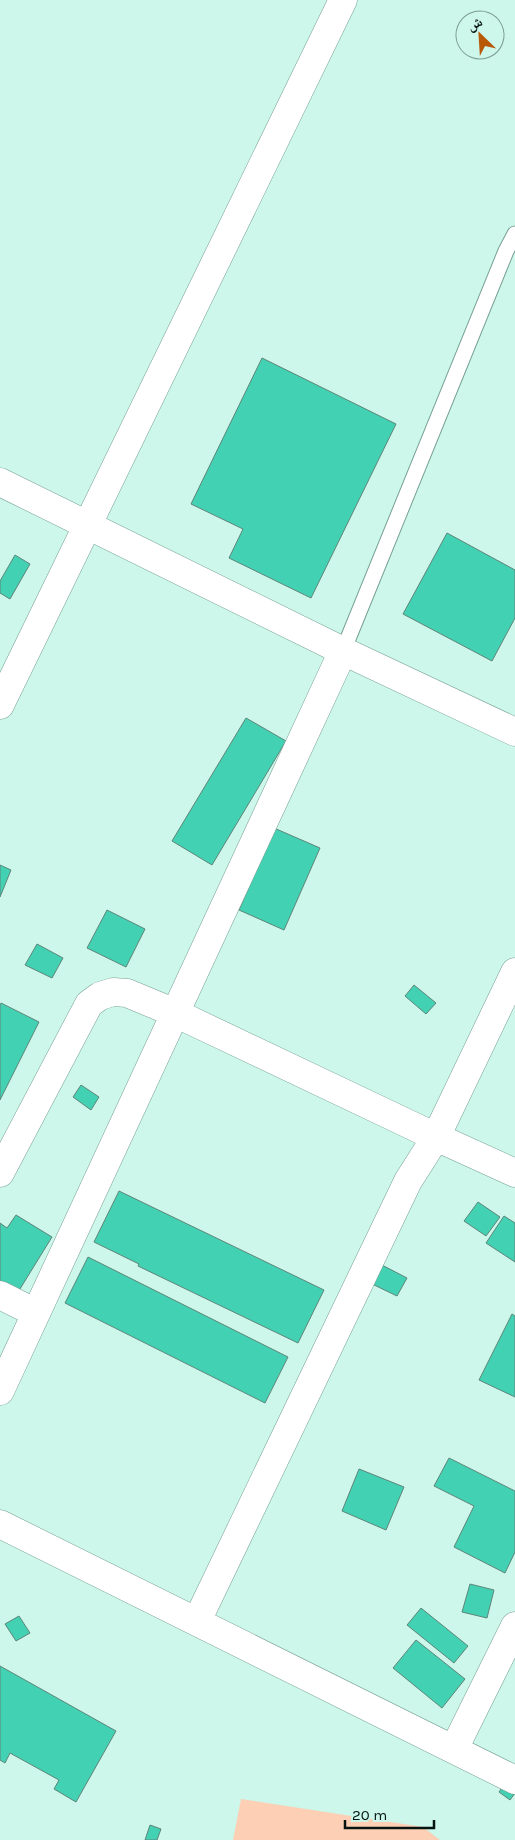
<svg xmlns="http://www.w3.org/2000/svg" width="515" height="1840" viewBox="0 0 515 1840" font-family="Karla,'Noto Naskh Arabic',sans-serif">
<rect width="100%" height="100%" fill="#ccf7ea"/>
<path fill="#fdcfb4" d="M 241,1799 L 423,1827 L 440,1840 L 233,1840 Z"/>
<path fill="#43d1b3" stroke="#5e857a" d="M 262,358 L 396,424 L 311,598 L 229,558 L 243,529 L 191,504 Z
M 447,533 L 515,570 L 515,618 L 492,661 L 403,614 Z
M 15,555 L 30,564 L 10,599 L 0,593 L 0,581 Z
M 246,718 L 286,741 L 212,865 L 172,841 Z
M 274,828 L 320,848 L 284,930 L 239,910 Z
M 0,865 L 11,870 L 0,897 Z
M 107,910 L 145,929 L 126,967 L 87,948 Z
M 37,944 L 63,958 L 52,978 L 25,965 Z
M 414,985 L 436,1003 L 426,1014 L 405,996 Z
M 1,1003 L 39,1022 L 0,1100 L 0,1005 Z
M 81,1085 L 99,1097 L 91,1110 L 73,1097 Z
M 119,1191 L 324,1290 L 298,1343 L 138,1266 L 139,1264 L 94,1242 Z
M 478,1202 L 500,1217 L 486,1236 L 464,1221 Z
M 16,1215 L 52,1237 L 15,1297 L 0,1288 L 0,1223 L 7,1228 Z
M 504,1216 L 515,1223 L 515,1262 L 486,1243 Z
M 88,1257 L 288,1357 L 265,1403 L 65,1303 Z
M 378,1263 L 407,1278 L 397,1296 L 368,1282 Z
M 512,1314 L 515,1316 L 515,1397 L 479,1380 Z
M 449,1458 L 515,1491 L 515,1552 L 505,1573 L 454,1547 L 474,1506 L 434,1486 Z
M 359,1469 L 404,1487 L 386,1530 L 342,1511 Z
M 470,1584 L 494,1590 L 487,1618 L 462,1612 Z
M 421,1608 L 468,1646 L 454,1663 L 407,1625 Z
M 19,1616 L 30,1633 L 16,1641 L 5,1624 Z
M 416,1640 L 465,1679 L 442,1708 L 393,1668 Z
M 0,1666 L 116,1731 L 76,1802 L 54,1789 L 59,1780 L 10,1753 L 5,1763 L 0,1760 Z
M 508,1779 L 515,1793 L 510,1800 L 499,1792 Z
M 150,1825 L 161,1829 L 157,1840 L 145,1840 Z"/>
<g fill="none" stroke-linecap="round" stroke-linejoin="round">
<defs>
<path id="service" d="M 343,651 L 506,251 L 515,234"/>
<path id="minor" d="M 0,482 L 343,651 L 515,732
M 0,1173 L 89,1004 L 100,996 L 113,992 L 127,993 L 175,1013 L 436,1137 L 515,972
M 0,1295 L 36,1313
M 0,1391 L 343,651
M 0,1524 L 515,1780
M 197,1621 L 408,1181 L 436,1137 L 515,1173
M 454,1749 L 515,1626"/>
<path id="tertiary" d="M 0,705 L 343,0"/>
</defs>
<use href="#service" stroke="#78a094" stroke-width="17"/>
<use href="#minor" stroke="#78a094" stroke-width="29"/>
<use href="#tertiary" stroke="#78a094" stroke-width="29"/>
<use href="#service" stroke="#fff" stroke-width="15"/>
<use href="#minor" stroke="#fff" stroke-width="28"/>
<use href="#tertiary" stroke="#fff" stroke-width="28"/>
</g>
<g transform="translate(480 35) rotate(335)"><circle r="24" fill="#ccf7ea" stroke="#7d9d93"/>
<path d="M0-4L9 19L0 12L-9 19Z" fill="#b75907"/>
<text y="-8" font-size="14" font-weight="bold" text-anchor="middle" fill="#061511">ش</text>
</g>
<path d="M345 1820v8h89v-8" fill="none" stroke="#061511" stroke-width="2.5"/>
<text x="352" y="1820" font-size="15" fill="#061511" stroke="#ccf7ea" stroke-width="4" paint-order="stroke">20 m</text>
</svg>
